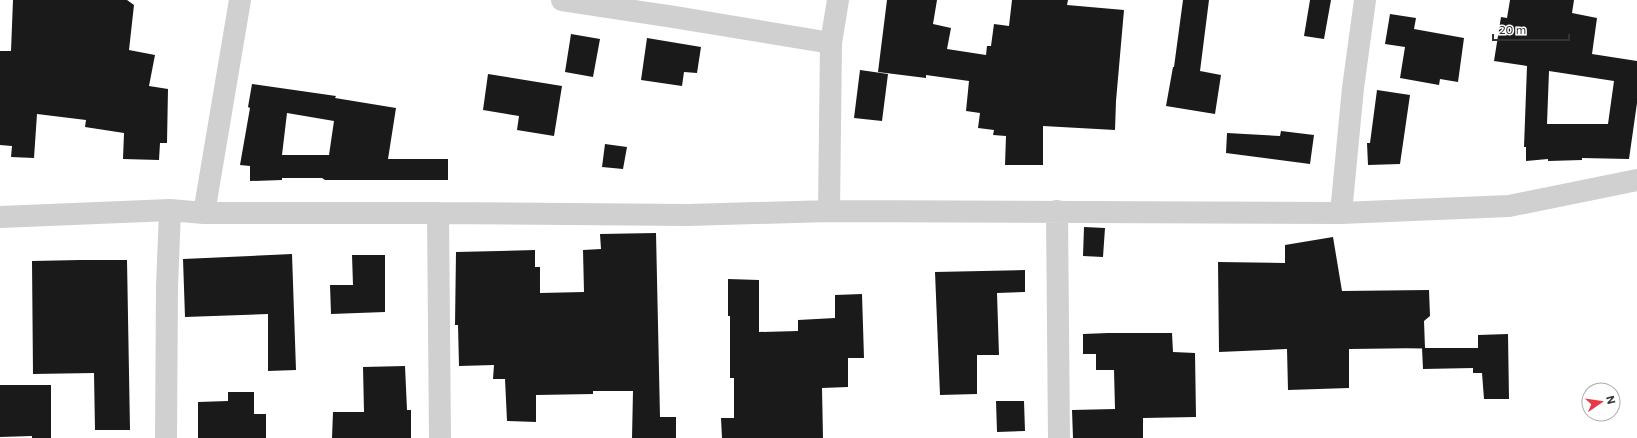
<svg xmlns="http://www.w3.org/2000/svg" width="1637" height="438" viewBox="0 0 1637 438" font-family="Commissioner,sans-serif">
<rect width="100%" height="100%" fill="#fff"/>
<path fill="#1a1a1a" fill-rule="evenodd" d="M 13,0 L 127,0 L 134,5 L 129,50 L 155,55 L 149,86 L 168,89 L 167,143 L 160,143 L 159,160 L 123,159 L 124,133 L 85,127 L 86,120 L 37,114 L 34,158 L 11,157 L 12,146 L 0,145 L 0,51 L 11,51 Z
M 887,0 L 937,0 L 933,24 L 951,28 L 947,49 L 986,55 L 987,46 L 991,46 L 994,24 L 1009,26 L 1012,0 L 1068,0 L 1067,5 L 1124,10 L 1116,101 L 1115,130 L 1043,126 L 1043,165 L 1005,165 L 1006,136 L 993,135 L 994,130 L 978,128 L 980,113 L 966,111 L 969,81 L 926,75 L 926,78 L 878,72 Z
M 1183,0 L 1209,0 L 1200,71 L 1221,75 L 1215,114 L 1166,106 L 1173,67 L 1174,67 Z
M 1310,0 L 1331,0 L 1324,39 L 1304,36 Z
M 1510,0 L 1574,0 L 1572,13 L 1597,18 L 1592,54 L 1637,61 L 1637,103 L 1629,159 L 1582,158 L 1582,160 L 1548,161 L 1548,159 L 1526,161 L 1526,147 L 1524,147 L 1527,66 L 1494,61 L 1501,17 L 1507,18 ZM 1549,71 L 1614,81 L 1608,124 L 1547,124 Z
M 1390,14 L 1416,18 L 1414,29 L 1464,38 L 1458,82 L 1440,79 L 1439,85 L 1400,78 L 1405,47 L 1385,44 Z
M 571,34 L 600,39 L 593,77 L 565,72 Z
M 647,38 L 701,47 L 697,73 L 684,72 L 682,86 L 641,80 Z
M 860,70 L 888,74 L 882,121 L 854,118 Z
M 488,74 L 562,86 L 554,136 L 517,130 L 519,116 L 483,110 Z
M 252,84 L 336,96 L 335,98 L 396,108 L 388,159 L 448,159 L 448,180 L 325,180 L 322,178 L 282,178 L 282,180 L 250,181 L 250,166 L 240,165 L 250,108 L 248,107 ZM 287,113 L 334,121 L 329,155 L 282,155 Z
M 1377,90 L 1410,95 L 1400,164 L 1368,165 L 1367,143 L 1370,143 Z
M 1281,131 L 1314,135 L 1310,164 L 1226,153 L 1227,133 L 1280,136 Z
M 605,144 L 627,147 L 623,169 L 602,167 Z
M 1084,227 L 1105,228 L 1103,257 L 1083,256 Z
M 656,233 L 660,417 L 676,417 L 676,438 L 632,438 L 633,391 L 593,391 L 593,394 L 536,395 L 536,422 L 507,421 L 505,379 L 493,379 L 494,365 L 459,366 L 458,325 L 455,325 L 456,252 L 535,250 L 535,267 L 540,267 L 540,293 L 584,292 L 583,250 L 601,249 L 600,234 Z
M 1333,237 L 1342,291 L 1429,290 L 1430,316 L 1424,321 L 1425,348 L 1349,349 L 1349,388 L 1288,390 L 1287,349 L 1219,352 L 1218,262 L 1285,263 L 1285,245 Z
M 292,254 L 296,370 L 268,371 L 268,314 L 185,317 L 183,259 Z
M 352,255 L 385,255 L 385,312 L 331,314 L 330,285 L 353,285 Z
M 80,260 L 127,260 L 130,430 L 95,430 L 94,373 L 33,374 L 32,261 Z
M 1025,270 L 1025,292 L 997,293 L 999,355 L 977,355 L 977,394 L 940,395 L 935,272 Z
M 728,279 L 759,280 L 759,332 L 798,331 L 798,320 L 835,318 L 835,295 L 862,294 L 864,358 L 848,358 L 848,387 L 822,388 L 823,438 L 722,438 L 721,418 L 734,418 L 734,378 L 730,378 L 730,316 L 728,316 Z
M 1108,333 L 1172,333 L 1173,352 L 1195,353 L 1196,417 L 1143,418 L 1143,438 L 1073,438 L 1072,410 L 1115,409 L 1114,370 L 1096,370 L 1096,354 L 1083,354 L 1083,334 Z
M 1508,334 L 1509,399 L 1484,399 L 1482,373 L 1473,373 L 1473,368 L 1423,369 L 1422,348 L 1478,348 L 1478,335 Z
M 405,366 L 407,410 L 411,410 L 411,438 L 332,438 L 333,412 L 364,412 L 363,367 Z
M 0,385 L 51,385 L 51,438 L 32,438 L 32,436 L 0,437 Z
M 228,392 L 254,392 L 254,414 L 266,414 L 266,438 L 198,438 L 198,402 L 228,401 Z
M 996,401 L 1024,401 L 1025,431 L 997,432 Z"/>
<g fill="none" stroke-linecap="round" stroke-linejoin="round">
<path stroke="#d0d0d0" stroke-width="22" d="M 562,0 L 674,17 L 831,43
M 829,211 L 831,43 L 838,0
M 1057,211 L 1059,438
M 204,213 L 240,0
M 438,213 L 440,438
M 1341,213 L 1353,88 L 1365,0
M 0,217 L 170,210 L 204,213 L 438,213 L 688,215 L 829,211 L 1341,213 L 1509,206 L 1637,180
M 166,438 L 167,287 L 170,210"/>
</g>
<g transform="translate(1601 402) rotate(77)"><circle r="19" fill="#ffffff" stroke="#adadad"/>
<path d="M0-3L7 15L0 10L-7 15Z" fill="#e63946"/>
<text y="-6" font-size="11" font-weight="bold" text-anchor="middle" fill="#333333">N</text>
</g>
<path d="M1493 34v6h76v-6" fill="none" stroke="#333333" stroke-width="2"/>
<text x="1499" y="34" font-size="12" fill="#333333" stroke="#ffffff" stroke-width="3" paint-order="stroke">20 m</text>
</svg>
